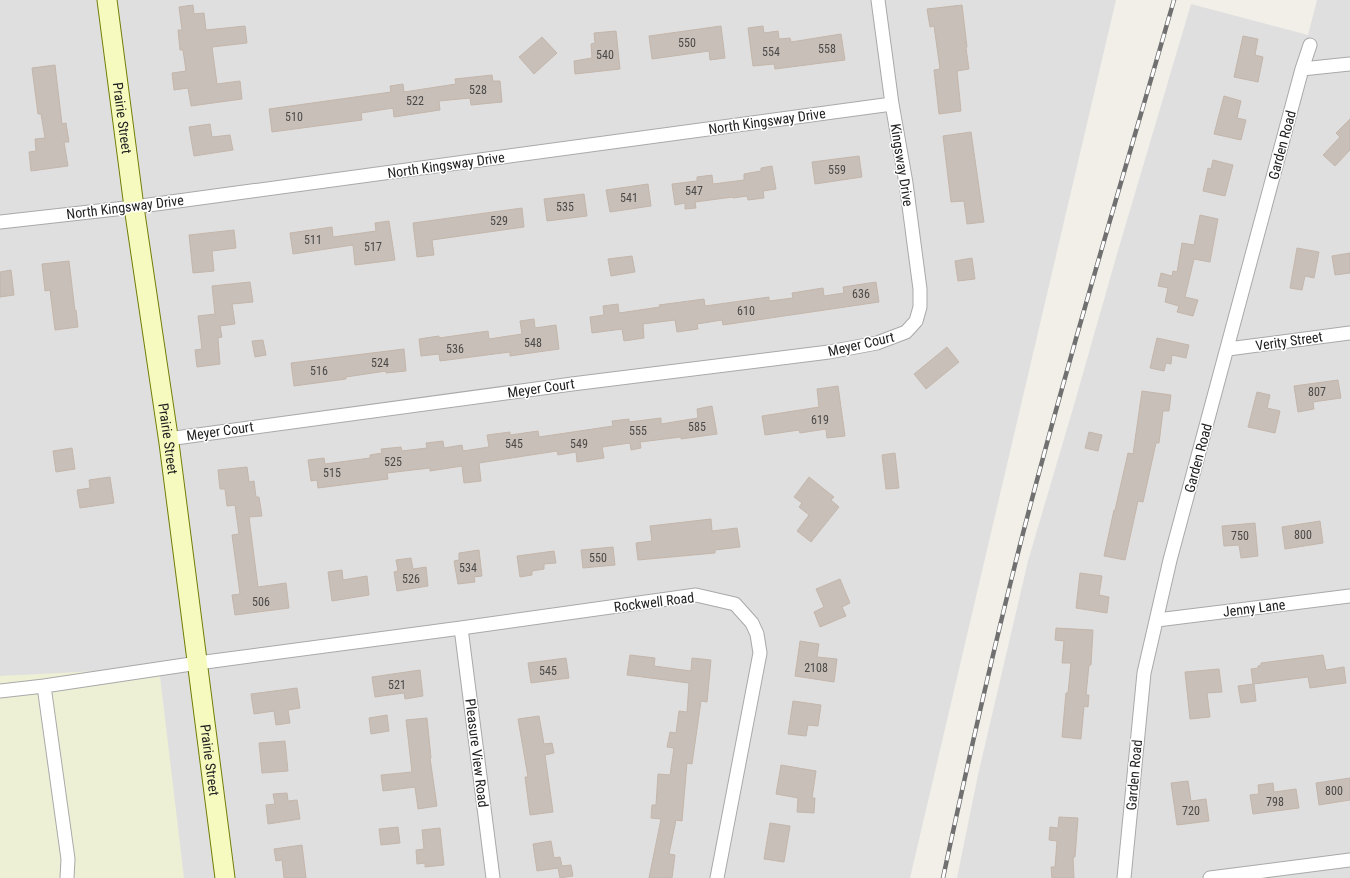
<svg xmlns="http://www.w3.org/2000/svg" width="1350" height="878" viewBox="0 0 1350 878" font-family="'Roboto Condensed',sans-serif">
<rect width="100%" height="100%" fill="#f2efe9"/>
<path fill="#e0dfdf" d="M 0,0 L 1116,0 L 910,878 L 0,878 Z
M 1317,0 L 1350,0 L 1350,878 L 957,878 L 978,775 L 1028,561 L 1074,405 L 1117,254 L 1191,4 L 1308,35 Z"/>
<path fill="#eef0d5" d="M 159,668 L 184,878 L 0,878 L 0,676 Z"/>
<path fill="#c7bfb8" stroke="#c4b6ab" d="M 193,5 L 194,14 L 204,13 L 206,30 L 245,26 L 247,43 L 212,47 L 217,84 L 240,81 L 242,99 L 191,106 L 188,88 L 174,90 L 172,73 L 186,71 L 183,50 L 180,50 L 178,30 L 182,30 L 179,7 Z
M 962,5 L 967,47 L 966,48 L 969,69 L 957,71 L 961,111 L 939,114 L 934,70 L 940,69 L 934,26 L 930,27 L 927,9 Z
M 721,26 L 725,58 L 710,60 L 709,51 L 652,59 L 649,36 Z
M 763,26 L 764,33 L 778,31 L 779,39 L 790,38 L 791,42 L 841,34 L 845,60 L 775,69 L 774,64 L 753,66 L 748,28 Z
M 616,31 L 620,69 L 575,74 L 574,61 L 592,58 L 591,44 L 595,43 L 594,33 Z
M 1243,36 L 1258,39 L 1255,55 L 1263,57 L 1258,82 L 1234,77 Z
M 542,37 L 557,53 L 534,74 L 519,57 Z
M 55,65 L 62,124 L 66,123 L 69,142 L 64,142 L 68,166 L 31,171 L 29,152 L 36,151 L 35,139 L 45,138 L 41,114 L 38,114 L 32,68 Z
M 492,75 L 493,81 L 500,81 L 502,102 L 471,105 L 470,98 L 439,101 L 440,110 L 394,117 L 393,108 L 361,113 L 362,120 L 272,132 L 269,109 L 391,92 L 390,86 L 403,84 L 404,92 L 456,84 L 455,79 Z
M 1224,96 L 1241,101 L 1237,118 L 1246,120 L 1241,140 L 1214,134 Z
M 1350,119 L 1350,150 L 1335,166 L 1323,155 L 1340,137 L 1336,133 Z
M 210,124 L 212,137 L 230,135 L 233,150 L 194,156 L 189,127 Z
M 971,132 L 984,222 L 967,224 L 964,201 L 951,202 L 943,136 Z
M 859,156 L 862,177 L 815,184 L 812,162 Z
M 1213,160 L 1233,165 L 1225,196 L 1203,191 L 1208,168 L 1211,169 Z
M 772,166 L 776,189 L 763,191 L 764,198 L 748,200 L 747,196 L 733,198 L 733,197 L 695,202 L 696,208 L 685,209 L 685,203 L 675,205 L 672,184 L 697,181 L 697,177 L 712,175 L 713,184 L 744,180 L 744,174 L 761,171 L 761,168 Z
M 648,184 L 651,206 L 610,212 L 606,190 Z
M 584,194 L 587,216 L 547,221 L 544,199 Z
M 522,208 L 524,227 L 432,240 L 434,255 L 417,257 L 413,223 Z
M 1200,215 L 1218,219 L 1210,262 L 1194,259 L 1185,297 L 1198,300 L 1193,316 L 1177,312 L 1179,306 L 1165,302 L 1168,288 L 1158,286 L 1161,273 L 1172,276 L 1173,271 L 1177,272 L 1182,243 L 1194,245 Z
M 389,221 L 395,260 L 355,265 L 353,245 L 293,254 L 290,233 L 332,227 L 333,237 L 376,231 L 375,223 Z
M 234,230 L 236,248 L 212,251 L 214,271 L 193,273 L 189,235 Z
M 1297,248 L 1319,252 L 1314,278 L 1305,276 L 1302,290 L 1290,288 Z
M 1350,253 L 1350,273 L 1335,275 L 1332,256 Z
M 632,256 L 635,272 L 611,276 L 608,259 Z
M 972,258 L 975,279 L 958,281 L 955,261 Z
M 69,261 L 75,311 L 76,310 L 78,327 L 55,330 L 50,290 L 45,291 L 42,264 Z
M 11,270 L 14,295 L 0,297 L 0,272 Z
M 250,282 L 253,302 L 232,304 L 235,324 L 220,326 L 222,337 L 218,338 L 220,364 L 197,367 L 195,350 L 202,349 L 198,316 L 215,314 L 212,286 Z
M 876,282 L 879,302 L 723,325 L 722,320 L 697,324 L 698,329 L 677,332 L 675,320 L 643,324 L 644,338 L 624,341 L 622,329 L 592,333 L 590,317 L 604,315 L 603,306 L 618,304 L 619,313 L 660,307 L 659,305 L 704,299 L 705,306 L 769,297 L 769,301 L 793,298 L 792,293 L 823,288 L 824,296 L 844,293 L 843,287 Z
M 534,319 L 535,328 L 556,325 L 559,349 L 510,356 L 510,352 L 440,361 L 439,354 L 421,356 L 419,339 L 439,336 L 439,338 L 488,331 L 489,339 L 522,334 L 520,321 Z
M 1157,338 L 1189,345 L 1186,358 L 1172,355 L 1171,364 L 1166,363 L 1164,371 L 1150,368 Z
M 263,340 L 266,355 L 255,357 L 252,341 Z
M 947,347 L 959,362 L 926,389 L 914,374 Z
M 404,349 L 406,371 L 386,373 L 386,371 L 346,377 L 346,379 L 294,386 L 291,363 Z
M 1338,380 L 1341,398 L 1313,402 L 1314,409 L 1298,412 L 1294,386 Z
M 838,386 L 845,436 L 827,438 L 826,429 L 800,433 L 799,430 L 765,435 L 762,416 L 819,407 L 817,389 Z
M 1142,391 L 1171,395 L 1169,411 L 1163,411 L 1159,443 L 1156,443 L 1143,502 L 1138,501 L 1125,560 L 1104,556 L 1114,510 L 1115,510 L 1128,453 L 1133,454 Z
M 1257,392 L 1270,395 L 1267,408 L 1280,411 L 1275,433 L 1248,427 Z
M 712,406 L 717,434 L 681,439 L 681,437 L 640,442 L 641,448 L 631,450 L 630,443 L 602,447 L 604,458 L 577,462 L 576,452 L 558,455 L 557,451 L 479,463 L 481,481 L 464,483 L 462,466 L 430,471 L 430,468 L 387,473 L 388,479 L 318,488 L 317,480 L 311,481 L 308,460 L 324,458 L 325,464 L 370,458 L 370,455 L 382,453 L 381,449 L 401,447 L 402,451 L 427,448 L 426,443 L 443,441 L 444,448 L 462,445 L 463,451 L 489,447 L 487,435 L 510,432 L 510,435 L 538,431 L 539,437 L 613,426 L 612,421 L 629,419 L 629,422 L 661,418 L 661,424 L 698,418 L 697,409 Z
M 1089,432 L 1102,435 L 1098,451 L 1085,448 Z
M 72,448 L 75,469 L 56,472 L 53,451 Z
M 895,453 L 899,488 L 886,489 L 882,455 Z
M 247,467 L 249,482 L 254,481 L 256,497 L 259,497 L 262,516 L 249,517 L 258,587 L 286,583 L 289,608 L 235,615 L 232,595 L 240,594 L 232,535 L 239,534 L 235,505 L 227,506 L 225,489 L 220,489 L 218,470 Z
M 110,477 L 114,503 L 80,508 L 77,490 L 90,488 L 89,480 Z
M 809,477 L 834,497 L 831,500 L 839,507 L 811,542 L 797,531 L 809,515 L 799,507 L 802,503 L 794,497 Z
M 711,519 L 712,531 L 737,528 L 740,547 L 715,550 L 715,553 L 638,560 L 636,543 L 652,541 L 650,526 Z
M 1320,521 L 1323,543 L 1285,549 L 1282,527 Z
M 1255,523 L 1258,556 L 1241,558 L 1239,545 L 1224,546 L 1222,526 Z
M 613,547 L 615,565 L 583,568 L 581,550 Z
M 479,550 L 482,576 L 474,577 L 475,582 L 458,584 L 454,561 L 459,560 L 459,553 Z
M 554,551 L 556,563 L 544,564 L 544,569 L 532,571 L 532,575 L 520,577 L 517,556 Z
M 411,558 L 413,569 L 426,567 L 428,586 L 397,591 L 394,572 L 398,571 L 396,560 Z
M 342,570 L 343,580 L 367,576 L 369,595 L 332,601 L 328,572 Z
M 1080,573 L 1102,576 L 1099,595 L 1109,597 L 1107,613 L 1076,608 Z
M 840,579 L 850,603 L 842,607 L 846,616 L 820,627 L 814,612 L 824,607 L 816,589 Z
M 1056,628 L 1093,630 L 1091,665 L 1089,665 L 1086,695 L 1089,695 L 1088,707 L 1084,706 L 1081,739 L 1062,737 L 1066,693 L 1068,693 L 1071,663 L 1062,663 L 1064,641 L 1055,640 Z
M 800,641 L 819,644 L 817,657 L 837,659 L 834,682 L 795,676 Z
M 630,655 L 655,658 L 654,666 L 691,671 L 692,658 L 711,660 L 707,702 L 701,701 L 692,764 L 687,763 L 682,821 L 676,820 L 669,854 L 675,855 L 672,878 L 649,878 L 661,819 L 651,818 L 652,805 L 656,805 L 658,774 L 670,775 L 674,748 L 667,747 L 670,732 L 676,733 L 679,711 L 687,712 L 689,683 L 627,675 Z
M 1323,655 L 1326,670 L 1344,667 L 1346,683 L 1310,688 L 1308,677 L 1254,684 L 1256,701 L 1241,703 L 1238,686 L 1253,684 L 1251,669 L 1258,668 L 1258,666 L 1261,665 L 1261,663 Z
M 566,658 L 569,678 L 531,683 L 528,663 Z
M 1219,669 L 1222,692 L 1207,693 L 1210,717 L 1190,719 L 1185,672 Z
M 420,670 L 423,696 L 405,699 L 404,693 L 375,697 L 372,677 Z
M 297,688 L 300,708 L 288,710 L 290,723 L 276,725 L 274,711 L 254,714 L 251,694 Z
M 793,701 L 821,705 L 818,726 L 808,725 L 806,736 L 788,734 Z
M 387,715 L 389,731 L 371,734 L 369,718 Z
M 539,716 L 544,744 L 552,743 L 554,753 L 545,755 L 553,812 L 530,815 L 525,777 L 528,777 L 518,719 Z
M 427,718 L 431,758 L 430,758 L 437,806 L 418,809 L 415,787 L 383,791 L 381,775 L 412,772 L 406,720 Z
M 285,741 L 288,771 L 262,773 L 259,743 Z
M 781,765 L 816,771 L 812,798 L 815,798 L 814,813 L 797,812 L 798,798 L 776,794 Z
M 1350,778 L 1350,800 L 1319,805 L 1316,783 Z
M 1188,781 L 1191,801 L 1206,799 L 1209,821 L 1177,825 L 1171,783 Z
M 1273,783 L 1274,792 L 1296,789 L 1299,808 L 1253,814 L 1250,795 L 1259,794 L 1258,785 Z
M 287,793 L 288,801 L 297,800 L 300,819 L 268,824 L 266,805 L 275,804 L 273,794 Z
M 1059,817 L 1078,818 L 1075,857 L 1073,857 L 1074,878 L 1052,878 L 1051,867 L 1055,867 L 1057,841 L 1049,840 L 1050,827 L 1058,828 Z
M 770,823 L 790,826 L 784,862 L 764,859 Z
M 398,827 L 400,843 L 381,845 L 379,829 Z
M 440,828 L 444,865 L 425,867 L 425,863 L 417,864 L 416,850 L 424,849 L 422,830 Z
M 551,841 L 554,858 L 560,857 L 562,866 L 571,865 L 573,876 L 560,878 L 558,868 L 537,871 L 533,844 Z
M 302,845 L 306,878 L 284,878 L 282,860 L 276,861 L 274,849 Z"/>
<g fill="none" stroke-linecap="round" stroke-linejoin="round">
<defs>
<path id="street" d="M 1302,69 L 1350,64
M 0,222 L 134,207 L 892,104
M 1228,349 L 1350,333
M 168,439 L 572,384 L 829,352 L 877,343 L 906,332 L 916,321 L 920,307 L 920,289 L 906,183 L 892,104 L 878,0
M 1157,620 L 1350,596
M 461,628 L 493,878
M 0,691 L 44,686
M 67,878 L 68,859 L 44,686 L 198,663 L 461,628 L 696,595 L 735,604 L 752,623 L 757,634 L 760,653 L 717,878
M 1124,878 L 1144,673 L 1170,560 L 1302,69 L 1310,45
M 1210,878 L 1350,860"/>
<g id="secondary">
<path id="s1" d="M 107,0 L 134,207 L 169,443 L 225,878"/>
</g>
</defs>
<use href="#street" stroke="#a9a9a9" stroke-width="15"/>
<use href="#secondary" stroke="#707d05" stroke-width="21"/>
<use href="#street" stroke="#fff" stroke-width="13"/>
<use href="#secondary" stroke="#f7fabf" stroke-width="19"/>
<defs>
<path id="rail" d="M 943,878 C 967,766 992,655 1020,545 C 1067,362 1122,181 1174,0"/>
</defs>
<use href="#rail" stroke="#707070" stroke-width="4.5"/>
<use href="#rail" stroke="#fff" stroke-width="3" stroke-dasharray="9" stroke-linecap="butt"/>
</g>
<g text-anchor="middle" stroke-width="3" stroke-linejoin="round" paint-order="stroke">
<g font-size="12" fill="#4b4948">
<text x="687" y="47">550</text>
<text x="827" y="53">558</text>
<text x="771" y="56">554</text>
<text x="605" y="59">540</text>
<text x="478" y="94">528</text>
<text x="415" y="105">522</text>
<text x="294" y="121">510</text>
<text x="837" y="174">559</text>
<text x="694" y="195">547</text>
<text x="629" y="202">541</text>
<text x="565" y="211">535</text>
<text x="499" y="225">529</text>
<text x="313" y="244">511</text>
<text x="373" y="251">517</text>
<text x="861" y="298">636</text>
<text x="746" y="315">610</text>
<text x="533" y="347">548</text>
<text x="455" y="353">536</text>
<text x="380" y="367">524</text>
<text x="319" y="375">516</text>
<text x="1317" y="396">807</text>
<text x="820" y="424">619</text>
<text x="697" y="431">585</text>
<text x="638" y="435">555</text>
<text x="514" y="448">545</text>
<text x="579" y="448">549</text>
<text x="393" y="466">525</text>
<text x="332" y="477">515</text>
<text x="1303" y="539">800</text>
<text x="1240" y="540">750</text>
<text x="598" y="562">550</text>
<text x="468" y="572">534</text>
<text x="411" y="583">526</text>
<text x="261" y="606">506</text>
<text x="816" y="672">2108</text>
<text x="548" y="675">545</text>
<text x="397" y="689">521</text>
<text x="1334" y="795">800</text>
<text x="1275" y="806">798</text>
<text x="1191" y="815">720</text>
</g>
<g font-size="14" fill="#222" stroke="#fff">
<text dy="5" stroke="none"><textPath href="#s1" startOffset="119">Prairie Street</textPath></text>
<text transform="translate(767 121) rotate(-8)" y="5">North Kingsway Drive</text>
<text transform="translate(1282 145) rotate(-75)" y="5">Garden Road</text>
<text transform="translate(446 165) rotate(-8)" y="5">North Kingsway Drive</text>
<text transform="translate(902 165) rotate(81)" y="5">Kingsway Drive</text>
<text transform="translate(125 207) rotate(-7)" y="5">North Kingsway Drive</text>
<text transform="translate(1289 341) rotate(-8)" y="5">Verity Street</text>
<text transform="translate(861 344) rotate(-13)" y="5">Meyer Court</text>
<text transform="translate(541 388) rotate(-8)" y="5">Meyer Court</text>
<text transform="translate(220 431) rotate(-8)" y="5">Meyer Court</text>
<text dy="5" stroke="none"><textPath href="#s1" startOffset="443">Prairie Street</textPath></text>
<text transform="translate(1198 458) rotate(-75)" y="5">Garden Road</text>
<text transform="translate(654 602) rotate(-7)" y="5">Rockwell Road</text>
<text transform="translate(1254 608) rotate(-7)" y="5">Jenny Lane</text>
<text transform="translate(477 753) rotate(83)" y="5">Pleasure View Road</text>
<text dy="5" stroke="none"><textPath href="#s1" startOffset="767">Prairie Street</textPath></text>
<text transform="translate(1134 775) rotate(-85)" y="5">Garden Road</text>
</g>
</g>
</svg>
